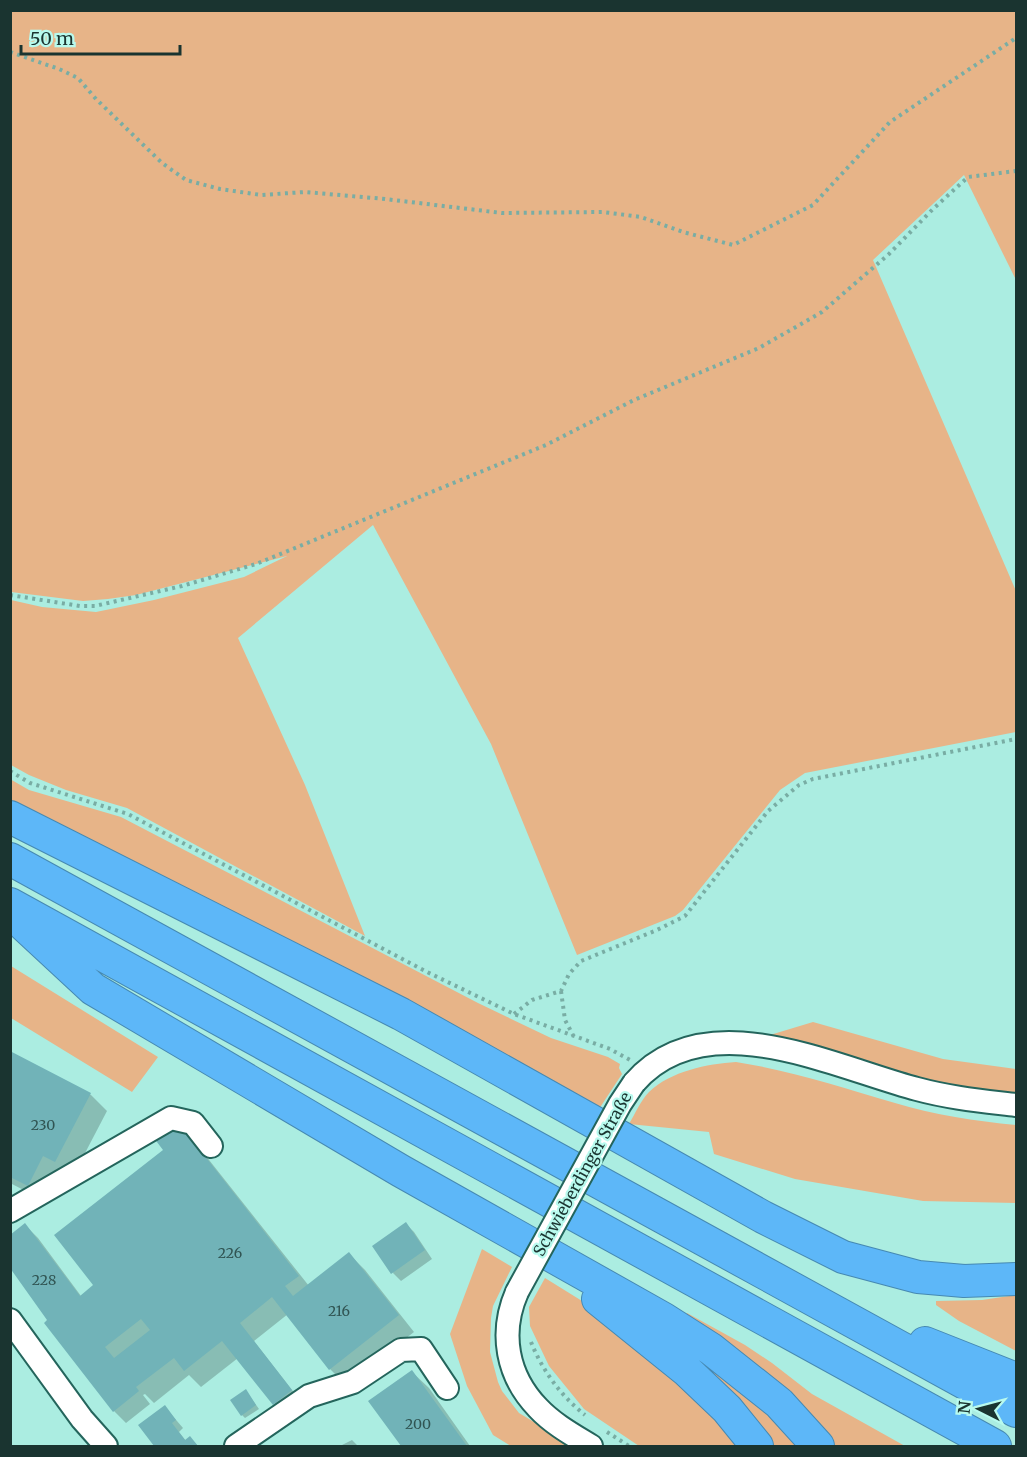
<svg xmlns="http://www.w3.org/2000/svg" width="1027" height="1457" viewBox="0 0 1027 1457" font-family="Merriweather,serif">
<rect width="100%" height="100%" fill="#abede1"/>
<path fill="#e7b488" d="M 11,10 L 1016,11 L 1016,280 L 964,175 L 873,260 L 1016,591 L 1016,732 L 805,773 L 780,790 L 683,910 L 675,916 L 577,955 L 491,744 L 373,525 L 238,638 L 305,785 L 365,936 L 127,808 L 66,790 L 29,775 L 11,765 L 11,600 L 42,607 L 96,612 L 154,600 L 244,577 L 287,556 L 136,595 L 108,599 L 83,601 L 11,592 Z
M 10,779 L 29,790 L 121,817 L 478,1003 L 551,1038 L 608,1057 L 620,1064 L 619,1068 L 622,1074 L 599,1109 L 11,808 Z
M 11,966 L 158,1057 L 132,1092 L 11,1018 Z
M 813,1022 L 943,1059 L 1016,1069 L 1016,1095 L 983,1092 L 903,1075 L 833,1051 L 770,1035 Z
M 736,1062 C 793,1071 840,1087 895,1103 C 935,1115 975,1121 1016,1125 L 1016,1203 L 923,1201 L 795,1179 L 714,1154 L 709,1132 L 629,1124 C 635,1114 641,1100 649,1092 C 671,1071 707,1064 736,1062 Z
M 482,1249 L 512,1267 L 493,1306 L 491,1318 L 490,1352 L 498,1382 L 502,1391 L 519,1413 L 574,1446 L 511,1446 L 493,1435 L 467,1386 L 450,1334 Z
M 545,1278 L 603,1314 L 680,1381 L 740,1446 L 639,1446 L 584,1409 L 549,1366 L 530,1326 L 529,1307 Z
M 1016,1295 L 1016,1351 L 959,1321 L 936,1305 L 936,1301 L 982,1300 Z
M 687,1313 L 745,1345 L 772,1363 L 812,1394 L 905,1446 L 831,1446 L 684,1317 Z
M 668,1335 L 734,1378 L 804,1446 L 773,1446 L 750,1418 Z"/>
<path fill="#0003" d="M 10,1052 L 91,1095 L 107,1111 L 72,1178 L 45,1201 L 10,1183 Z
M 198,1146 L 309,1286 L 349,1254 L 365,1270 L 414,1332 L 346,1385 L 330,1369 L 288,1314 L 254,1341 L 299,1399 L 282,1412 L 238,1358 L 201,1387 L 189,1375 L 154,1403 L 145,1394 L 143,1395 L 150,1404 L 126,1423 L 114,1411 L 49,1321 L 25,1225 L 38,1238 L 81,1296 L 95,1285 Z
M 406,1224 L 414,1232 L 432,1259 L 401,1281 L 393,1273 Z
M 412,1372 L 429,1388 L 470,1446 L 403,1446 L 371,1401 Z
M 249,1395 L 259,1409 L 245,1418 L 242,1415 Z
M 165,1407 L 183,1428 L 179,1432 L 186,1441 L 190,1438 L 198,1446 L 155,1446 L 140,1426 Z
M 352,1440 L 358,1446 L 340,1446 Z"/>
<path fill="#71b3b8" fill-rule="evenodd" d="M 10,1051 L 91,1093 L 55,1162 L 43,1156 L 28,1186 L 10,1177 Z
M 182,1127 L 299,1276 L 285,1286 L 293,1296 L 349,1252 L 399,1315 L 329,1370 L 272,1297 L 240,1323 L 292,1390 L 273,1405 L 222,1341 L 184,1371 L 174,1358 L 136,1387 L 139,1391 L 113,1412 L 44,1323 L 47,1320 L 10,1268 L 10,1235 L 25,1223 L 80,1296 L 93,1285 L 54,1235 L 163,1150 L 154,1138 ZM 141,1319 L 150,1330 L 114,1358 L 105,1347 Z
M 406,1222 L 425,1250 L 391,1274 L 372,1246 Z
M 412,1370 L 467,1446 L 401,1446 L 368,1401 Z
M 246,1389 L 256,1405 L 241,1416 L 230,1400 Z
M 165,1405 L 176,1420 L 172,1423 L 185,1440 L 190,1436 L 198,1446 L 154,1446 L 138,1425 Z"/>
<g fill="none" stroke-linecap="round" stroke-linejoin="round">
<defs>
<path id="minor" d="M 634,1083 C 705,1001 833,1067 917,1089 C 950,1098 983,1101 1016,1105
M 10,1211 L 171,1118 L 193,1123 L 211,1146
M 517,1292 C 499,1333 507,1376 538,1408 C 553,1424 573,1435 591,1446
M 10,1320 L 82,1419 L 106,1446
M 236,1446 L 309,1396 L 353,1382 L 401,1350 L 421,1349 L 447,1388"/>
<path id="highway" d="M 10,817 L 401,1014 L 763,1217 L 843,1257 L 918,1277 L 964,1281 L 1016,1279
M 10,859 L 1016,1411
M 10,904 L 995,1446
M 24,925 L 93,989 L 401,1171 L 664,1319 L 711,1349 L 779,1403 L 818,1446
M 598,1299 L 686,1370 L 727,1409 L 757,1446
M 925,1343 L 1016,1379"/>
</defs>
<use href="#minor" stroke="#24655c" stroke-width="26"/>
<use href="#highway" stroke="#4689b2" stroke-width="34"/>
<path stroke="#79ada4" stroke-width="4" stroke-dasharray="3 4.5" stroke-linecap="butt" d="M 10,52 L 59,69 L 78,78 L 96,99 L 162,163 L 186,180 L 220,189 L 261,195 L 305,192 L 385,199 L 502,213 L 603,212 L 641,217 L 683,232 L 733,245 L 813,205 L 890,122 L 1016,38
M 10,595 L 80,606 L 95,606 L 182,586 L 256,564 L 546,445 L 634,400 L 759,348 L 822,312 L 889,254 L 933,209 L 968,177 L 1016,171
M 10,771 L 30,783 L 128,814 L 427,972 L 514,1014 L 610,1049 L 630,1060
M 561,991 L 565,1020 L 574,1037
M 514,1014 L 532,1000 L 561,991 L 569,974 L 581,961 L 657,930 L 685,916 L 768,811 L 799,785 L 813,779 L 1016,739
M 531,1342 C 542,1370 561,1396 585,1415
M 607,1432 L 629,1446"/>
<use href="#minor" stroke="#fff" stroke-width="22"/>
<use href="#highway" stroke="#5db7f8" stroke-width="32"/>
<defs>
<path id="minor-bridge" d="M 517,1292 L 620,1104 L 634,1083"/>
</defs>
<use href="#minor-bridge" stroke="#24655c" stroke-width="26" stroke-linecap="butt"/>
<use href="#minor-bridge" stroke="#fff" stroke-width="22"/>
</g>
<g text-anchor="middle" stroke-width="4.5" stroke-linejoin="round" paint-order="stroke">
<g font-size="14" fill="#305452">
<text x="43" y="1130">230</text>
<text x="230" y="1258">226</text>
<text x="44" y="1285">228</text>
<text x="339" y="1316">216</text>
<text x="418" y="1429">200</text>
</g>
<g font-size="16" fill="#1a3430" stroke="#b8faee">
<text transform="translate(582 1174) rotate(-61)" y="6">Schwieberdinger Straße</text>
</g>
</g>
<rect width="1027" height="1457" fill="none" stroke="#1a3430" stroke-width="24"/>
<g transform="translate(979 1409) rotate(276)" stroke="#b8faee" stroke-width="4.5" paint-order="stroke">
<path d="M0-4.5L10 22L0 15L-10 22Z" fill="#1a3430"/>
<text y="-9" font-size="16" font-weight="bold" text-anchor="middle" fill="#1a3430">N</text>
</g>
<path d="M21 45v9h159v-9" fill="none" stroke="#1a3430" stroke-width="3"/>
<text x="30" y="45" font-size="18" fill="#1a3430" stroke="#b8faee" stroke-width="4.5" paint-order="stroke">50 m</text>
</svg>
